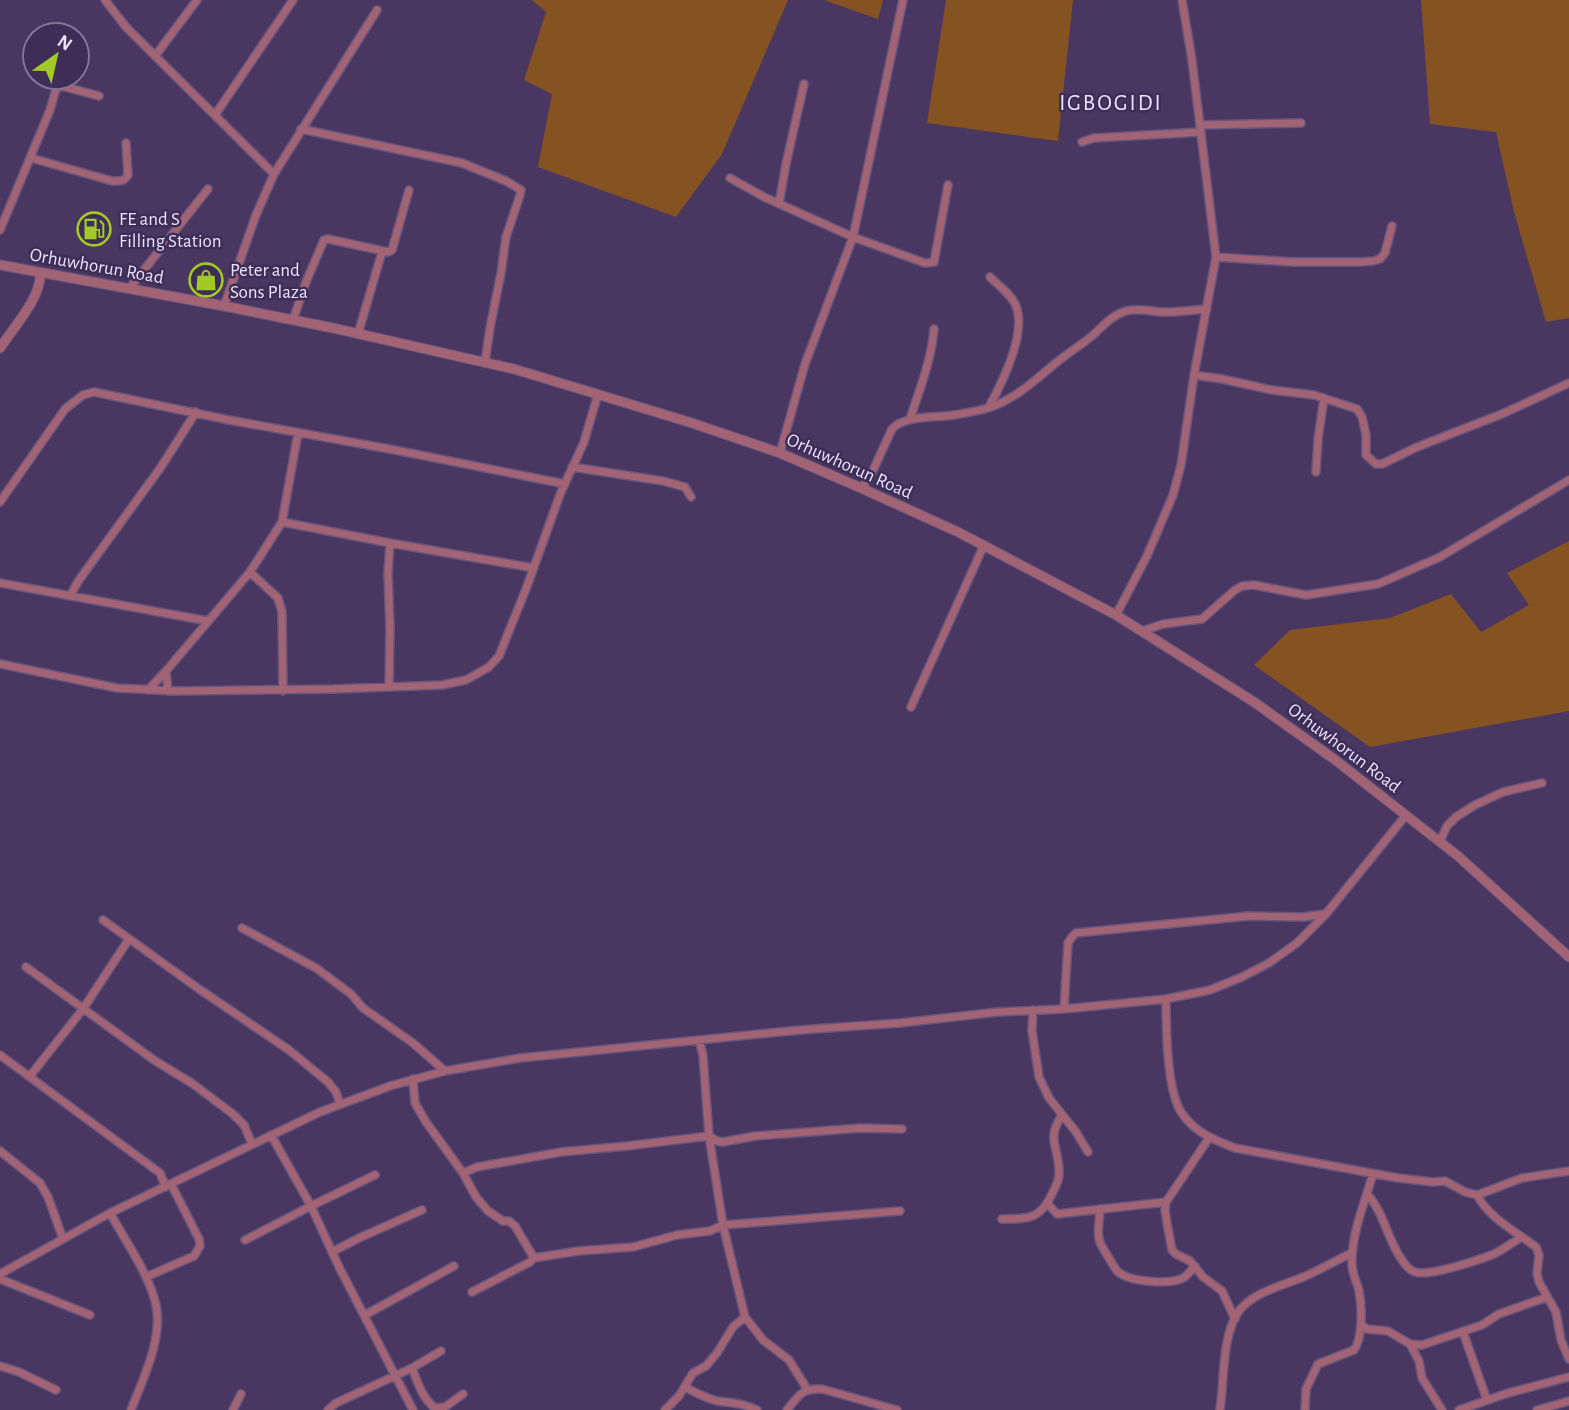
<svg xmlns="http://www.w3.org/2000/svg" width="1569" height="1410" viewBox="0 0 1569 1410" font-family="'Alegreya Sans',sans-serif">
<rect width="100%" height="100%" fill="#493761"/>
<path fill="#855322" d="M 532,0 L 788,0 L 722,154 L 676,217 L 538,167 L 552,94 L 524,80 L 546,12 Z
M 824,0 L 883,0 L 878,19 Z
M 946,0 L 1073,0 L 1058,141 L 927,123 Z
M 1421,0 L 1569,0 L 1569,318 L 1546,322 L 1514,212 L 1496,132 L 1430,124 Z
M 1569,541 L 1569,711 L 1370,747 L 1254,665 L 1290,630 L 1390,618 L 1451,594 L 1481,632 L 1529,605 L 1507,573 Z"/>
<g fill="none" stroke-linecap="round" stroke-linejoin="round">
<defs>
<path id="minor" d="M 105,0 L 126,27 L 274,174
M 155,56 L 197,0
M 215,115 L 293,0
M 1200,125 L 1301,123
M 301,129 L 462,163 L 506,181 L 521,190 L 520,195 L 506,237 L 501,273 L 490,328 L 485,362
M 1082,142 L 1094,138 L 1201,132
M 31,158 L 112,181 C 119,181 124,182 128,175 L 126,143
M 730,178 L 764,197 L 853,237 L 925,263 L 934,262 L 948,185
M 779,204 L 786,164 L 804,84
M 0,230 L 50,110 L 56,89 L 62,86 L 99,96
M 1216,257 L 1293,262 L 1359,262 L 1373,261 L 1380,259 L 1385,253 L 1392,226
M 129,289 L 208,189
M 224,306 L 256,215 L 274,174 L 377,10
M 293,320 L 306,282 L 324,240 L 328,239 L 388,252 L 392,250 L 409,190
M 358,334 L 382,252
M 1194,375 L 1222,379 L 1272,390 L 1314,395 L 1357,409 L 1362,417 L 1366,435 L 1366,455 L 1376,464 L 1382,464 L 1417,447 L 1502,414 L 1569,383
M 989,407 C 1002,383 1027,334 1016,306 C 1011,294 999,286 990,277
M 910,419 C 920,388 931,362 934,329
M 780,453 L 805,364 L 853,237 L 903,0
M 572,467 L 663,481 L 685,487 L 691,497
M 1316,472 L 1318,439 L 1324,398
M 861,488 L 870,477 L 892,429 C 904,415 936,418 954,415 C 966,413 979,411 991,407 C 1017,398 1036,379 1057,362 C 1068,353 1081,345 1092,336 C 1103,326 1112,315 1126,311 C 1139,307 1151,312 1164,312 C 1178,312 1193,310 1207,309
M 0,502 L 65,409 L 83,395 L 94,392 L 229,420 L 395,450 L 565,484
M 282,522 L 390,543 L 534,568
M 250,572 L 278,598 L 282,612 L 283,691
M 0,583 L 208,621
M 70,596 L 79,580 L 161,467 L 196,412
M 1116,615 L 1147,556 L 1173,495 L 1181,465 L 1194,375 L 1216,257 L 1192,60 L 1182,0
M 1142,631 L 1163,624 L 1202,619 L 1235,590 L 1242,586 L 1254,585 L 1306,595 L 1378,584 L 1440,557 L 1569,480
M 0,664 L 117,688 L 177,691 L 334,689 L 442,685 L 466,680 L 489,667 L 499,656 L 526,589 L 561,492 L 584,442 L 598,394
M 166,671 L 168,691
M 389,687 L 390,629 L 388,573 L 390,543
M 148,690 L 166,671 L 250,572 L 282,522 L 298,433
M 911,707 L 984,545
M 1440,841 L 1447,826 L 1456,817 L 1475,805 L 1503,792 L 1542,783
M 103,920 L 199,989 L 289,1050 L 328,1082 L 336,1092 L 340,1104
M 242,928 L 316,968 L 351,994 L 363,1008 L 413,1043 L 445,1071
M 26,967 L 154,1060 L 193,1084 L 233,1114 L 244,1125 L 252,1144
M 1166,999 C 1166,1026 1167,1090 1181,1112 C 1194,1132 1214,1140 1235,1148 L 1398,1178 L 1433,1182 L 1445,1181 L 1465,1192 L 1477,1195 L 1522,1178 L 1569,1171
M 1064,1009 L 1068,943 L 1072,937 L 1076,933 L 1249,916 L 1303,917 L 1324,914
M 1033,1010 L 1032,1031 L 1039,1077 L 1049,1098 L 1076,1132 L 1088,1152
M 0,1055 L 160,1173 L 166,1187
M 30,1076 L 83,1009 L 129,939
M 413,1079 L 415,1103 L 426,1122 L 463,1173 L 476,1197 L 488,1211 L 503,1221 L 509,1221 L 515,1226 L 534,1258 L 530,1262 L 472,1292
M 271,1135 L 311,1206 L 339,1267 L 413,1410
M 1209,1138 L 1166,1202 L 1165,1210 L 1167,1223 L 1172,1250 L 1176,1254 L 1190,1261 L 1203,1277 L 1222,1291 L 1235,1319
M 0,1151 L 40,1183 L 48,1197 L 63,1239
M 463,1173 L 477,1167 L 561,1152 L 627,1146 L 709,1136 L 717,1141 L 723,1142 L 755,1136 L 861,1128 L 902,1129
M 1367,1194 C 1383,1211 1387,1237 1400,1257 C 1403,1262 1408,1270 1415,1272 C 1428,1277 1479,1260 1494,1254 C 1504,1249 1513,1242 1522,1237
M 1477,1195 C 1489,1218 1515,1231 1536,1247 L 1539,1255 L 1537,1274 L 1539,1282 L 1556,1312 L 1561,1340 L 1569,1359
M 1048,1204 L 1057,1214 L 1166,1202
M 1100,1209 C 1100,1219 1096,1232 1100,1242 C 1101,1246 1115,1268 1117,1271 C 1128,1282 1169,1285 1183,1278 C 1187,1276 1191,1270 1195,1266
M 110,1213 C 125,1240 150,1276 156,1305 C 163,1339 143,1379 131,1410
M 1002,1219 C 1027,1219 1040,1220 1052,1194 C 1055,1187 1059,1182 1059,1174 C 1060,1148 1045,1140 1062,1115
M 245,1240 L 311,1206 L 375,1175
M 332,1252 L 359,1238 L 422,1210
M 534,1258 L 578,1251 L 633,1247 L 677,1235 L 710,1231 L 723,1225 L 709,1136 L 703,1055 L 699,1040
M 0,1274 L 110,1213 L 320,1112 L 390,1086 L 445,1071 L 520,1058 L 800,1030 L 900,1023 L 998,1012 L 1064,1009 L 1166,999 L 1210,990 L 1242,977 L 1269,963 L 1297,943 L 1326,914 L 1406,815
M 146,1277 L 194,1256 L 200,1246 L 199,1239 L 171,1184
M 0,1279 L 90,1315
M 365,1315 L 454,1266
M 745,1317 L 763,1340 L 789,1360 L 807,1389
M 1361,1325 L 1367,1329 L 1388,1331 L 1410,1344 L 1422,1345 L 1482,1325 L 1499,1314 L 1547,1297
M 1463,1332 L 1487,1400
M 1410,1344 L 1419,1361 L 1422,1378 L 1442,1410
M 0,1366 L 19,1372 L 56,1390
M 412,1368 C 418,1383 422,1398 435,1408 L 445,1407 L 463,1394
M 685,1387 C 696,1393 705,1398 717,1401 C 732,1403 743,1403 757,1410
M 233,1410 L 241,1394
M 328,1410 L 336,1403 L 412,1368 L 441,1351
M 665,1410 L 679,1396 L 693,1373 L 706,1366 L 717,1353 L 733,1327 L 745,1317 L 723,1225 L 900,1211
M 787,1410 C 799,1395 802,1388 822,1389 L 897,1410
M 1220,1410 C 1224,1383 1222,1338 1237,1314 C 1250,1292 1286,1285 1308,1275 C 1323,1268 1337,1260 1352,1253
M 1305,1410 L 1306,1389 L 1318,1364 L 1354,1350 C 1363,1338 1362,1306 1359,1291 C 1357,1282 1352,1274 1352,1264 C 1351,1235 1365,1201 1373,1174
M 1459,1410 L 1508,1393 L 1569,1377
M 1537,1410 L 1569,1401"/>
<path id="tertiary" d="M 0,265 L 224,306 L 333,328 L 514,369 L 692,423 L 780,453 L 861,488 L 958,532 L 1116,615 L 1254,702 L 1334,759 L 1458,856 L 1569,957
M 0,348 C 13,328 42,297 40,273"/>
</defs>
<use href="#minor" stroke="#66557d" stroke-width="10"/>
<use href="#tertiary" stroke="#66557d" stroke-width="11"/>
<use href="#minor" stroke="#a26374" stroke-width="7"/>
<use href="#tertiary" stroke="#a26374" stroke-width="9"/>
</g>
<defs>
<symbol id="fuel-ring" viewBox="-11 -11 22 22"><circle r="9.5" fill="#3e2d56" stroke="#a3c926" stroke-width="1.5"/><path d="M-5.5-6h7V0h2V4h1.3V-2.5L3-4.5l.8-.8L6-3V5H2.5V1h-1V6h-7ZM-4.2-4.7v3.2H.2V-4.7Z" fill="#a3c926"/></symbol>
<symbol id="shop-ring" viewBox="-11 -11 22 22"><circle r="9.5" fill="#3e2d56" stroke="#a3c926" stroke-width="1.5"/><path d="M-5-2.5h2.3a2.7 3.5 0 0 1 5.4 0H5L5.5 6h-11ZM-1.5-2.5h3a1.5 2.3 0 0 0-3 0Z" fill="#a3c926"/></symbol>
</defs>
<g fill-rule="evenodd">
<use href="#fuel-ring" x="75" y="210" width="38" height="38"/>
<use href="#shop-ring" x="187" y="261" width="38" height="38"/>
</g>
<g text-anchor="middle" stroke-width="5" stroke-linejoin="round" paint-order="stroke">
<g font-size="19" fill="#e9e0fa" stroke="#3e2d56" text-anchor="start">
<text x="119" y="225">FE and S<tspan x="119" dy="22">Filling Station</tspan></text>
<text x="230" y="276">Peter and<tspan x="230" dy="22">Sons Plaza</tspan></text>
</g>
<g font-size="19" fill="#e9e0fa" stroke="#3e2d56">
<text transform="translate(97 265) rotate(10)" y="7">Orhuwhorun Road</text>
<text transform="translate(850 465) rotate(24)" y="7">Orhuwhorun Road</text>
<text transform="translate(1345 747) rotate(37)" y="7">Orhuwhorun Road</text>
</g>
<g font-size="23" letter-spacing="2" fill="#e9e0fa" stroke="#3e2d56">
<text x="1111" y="110">IGBOGIDI</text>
</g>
</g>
<g transform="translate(56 56) rotate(34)"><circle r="33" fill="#3e2d56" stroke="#827598" stroke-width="2"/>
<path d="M0-5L12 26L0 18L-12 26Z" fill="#a3c926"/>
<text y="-10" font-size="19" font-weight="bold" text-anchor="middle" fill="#e9e0fa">N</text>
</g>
</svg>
